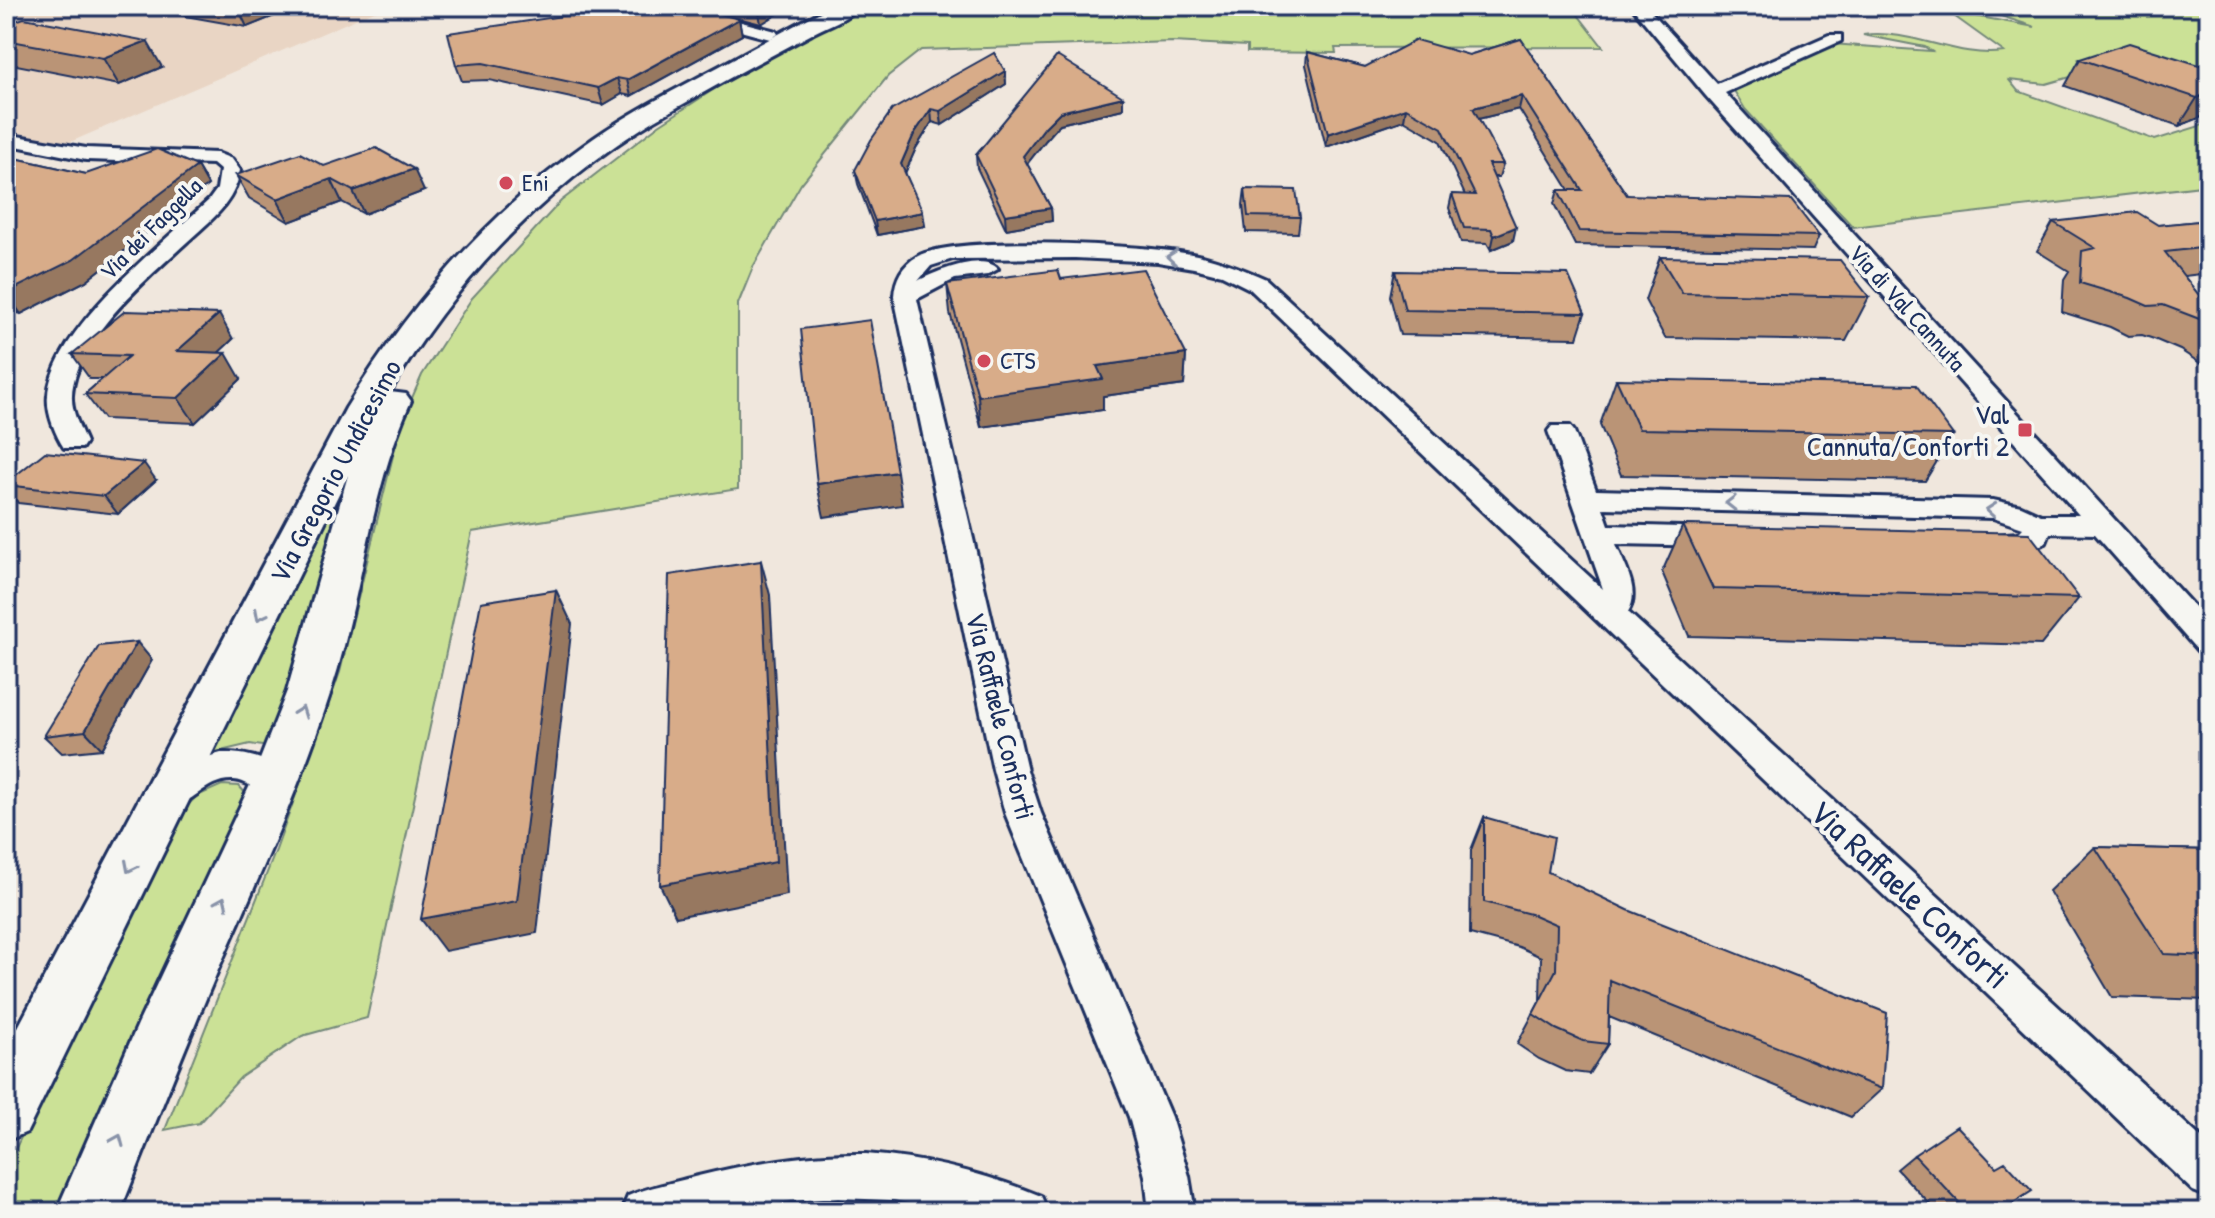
<svg xmlns="http://www.w3.org/2000/svg" width="2215" height="1218" viewBox="0 0 2215 1218" font-family="'Patrick Hand',sans-serif">
<rect width="100%" height="100%" fill="#f0e7dd"/>
<filter id="ink" filterUnits="userSpaceOnUse"><feTurbulence type="fractalNoise" baseFrequency=".0125" numOctaves="2"/><feDisplacementMap in="SourceGraphic" scale="16" xChannelSelector="R" yChannelSelector="G"/><feConvolveMatrix kernelMatrix="1 2 1 2 8 2 1 2 1" color-interpolation-filters="sRGB"/></filter>
<g filter="url(#ink)">
<path fill="#e9d5c4" d="M 6,6 L 386,6 L 61,146 L 6,133 Z"/>
<path fill="#cbe196" stroke="#73887a" stroke-width="2" d="M 858,6 L 1541,6 L 1575,11 L 1603,47 L 1335,48 L 1336,53 L 1247,52 L 1247,46 L 1173,42 L 921,50 L 888,76 L 801,184 L 753,267 L 738,304 L 738,489 L 472,532 L 367,1018 L 302,1036 L 241,1077 L 199,1123 L 165,1130 L 276,850 L 340,672 L 401,423 L 422,375 L 472,298 L 561,201 L 659,125 L 739,73 Z
M 1970,6 L 2209,6 L 2209,98 L 2116,64 L 2046,84 L 2009,80 L 2018,91 L 2155,140 L 2209,123 L 2209,185 L 1853,227 L 1745,109 L 1733,89 L 1831,44 L 1931,51 L 1925,47 L 1863,35 C 1911,28 1956,59 2004,52 L 1947,11 L 2035,27 Z
M 364,437 L 280,718 L 268,747 L 250,744 L 208,754 Z
M 222,785 L 239,786 L 247,795 L 66,1212 L 6,1212 L 6,1168 L 179,814 L 197,796 Z"/>
<g fill="none" stroke-linecap="round" stroke-linejoin="round">
<defs>
<path id="street" d="M 656,6 L 680,6 L 776,31 L 778,34 L 770,39 L 658,9 Z
M 1631,6 L 1646,6 L 1717,84 L 1829,35 L 1841,35 L 1841,41 L 1725,93 L 2209,623 L 2209,654 L 2198,651 L 2095,534 L 2050,533 L 2046,543 C 2026,551 2005,556 1983,550 L 1979,543 L 1983,536 L 2018,533 L 2023,528 L 1993,518 L 1603,508 L 1609,525 L 1717,528 L 1727,530 L 1731,537 L 1727,544 L 1717,546 L 1616,544 C 1624,565 1641,591 1628,612 L 2209,1145 L 2209,1197 L 2193,1191 L 1250,289 L 1222,275 L 1194,268 L 1158,262 L 1075,258 L 953,259 L 931,266 L 918,281 C 935,272 983,252 998,269 L 987,275 L 955,279 L 917,299 L 1027,770 L 1041,813 L 1171,1117 L 1189,1176 L 1195,1212 L 1149,1212 L 1145,1176 L 1129,1117 L 1005,813 L 993,770 L 894,296 C 895,279 902,265 918,256 C 959,234 1147,245 1197,255 C 1221,260 1243,269 1266,279 L 1603,589 L 1548,431 L 1552,426 L 1570,426 L 1574,431 L 1596,490 L 1993,500 L 2021,506 L 2041,515 L 2079,515 L 1706,96 Z
M 6,134 L 86,148 L 217,153 L 232,159 L 240,170 C 235,203 211,220 187,242 C 147,279 76,338 72,395 C 71,411 80,428 86,442 L 82,448 L 64,448 C 55,434 46,412 48,395 C 54,327 161,245 209,200 L 217,189 L 220,170 L 213,164 L 86,160 L 6,144 Z
M 221,753 C 247,752 279,760 291,785 L 286,795 L 274,799 C 260,794 249,781 234,780 C 201,778 190,814 159,804 L 154,794 C 166,769 196,760 221,753 Z
M 866,1154 C 927,1159 984,1173 1041,1196 L 1048,1212 L 955,1212 L 893,1200 L 838,1198 L 790,1201 L 734,1212 L 621,1212 L 628,1196 C 649,1187 672,1183 694,1177 C 751,1163 806,1153 866,1154 Z"/>
<path id="secondary" d="M 832,6 L 858,6 C 849,19 826,26 812,34 C 767,58 722,82 678,107 C 559,172 457,276 390,392 L 406,394 L 411,401 C 369,493 362,598 330,694 C 300,788 258,879 218,970 C 184,1050 152,1131 120,1212 L 56,1212 L 138,1024 L 250,785 L 287,691 L 348,475 L 27,1132 L 6,1141 L 6,1050 L 346,408 C 411,302 491,210 594,138 C 634,110 677,89 720,66 C 757,46 794,25 832,6 Z"/>
</defs>
<use href="#street" stroke="#1b2f5e" stroke-width="6"/>
<use href="#secondary" stroke="#1b2f5e" stroke-width="6"/>
<use href="#street" fill="#f6f6f2" fill-rule="evenodd"/>
<use href="#secondary" fill="#f6f6f2" fill-rule="evenodd"/>
</g>
<path fill="#ba9476" stroke="#1b2f5e" stroke-width="2" d="M 129,6 L 299,6 L 247,27 Z
M 488,6 L 689,6 L 739,19 L 742,35 L 631,96 L 622,94 L 603,105 L 489,80 L 462,81 L 456,65 L 577,14 Z
M 692,6 L 791,6 L 761,24 Z
M 1798,6 L 1835,6 L 1833,12 Z
M 6,24 L 162,67 L 119,85 L 6,63 Z
M 1521,39 L 1627,195 L 1819,236 L 1813,250 L 1575,245 L 1554,204 L 1558,190 L 1569,190 L 1519,109 L 1478,119 L 1503,164 L 1499,177 L 1494,177 L 1513,241 L 1491,250 L 1487,243 L 1461,242 L 1449,208 L 1452,194 L 1465,195 L 1440,141 L 1404,120 L 1326,147 L 1306,65 L 1307,52 L 1365,67 L 1469,55 Z
M 994,53 L 1005,71 L 1006,84 L 942,125 L 932,122 L 916,148 L 905,172 L 925,226 L 877,235 L 858,184 L 855,170 Z
M 2080,59 L 2209,68 L 2209,114 L 2179,126 L 2065,86 Z
M 1123,97 L 1123,109 L 1060,124 L 1046,140 L 1027,164 L 1051,208 L 1052,221 L 1006,229 L 977,168 L 976,155 Z
M 6,156 L 86,174 L 197,166 L 208,185 L 86,281 L 21,314 L 6,310 Z
M 324,166 L 424,191 L 364,214 L 342,202 L 289,222 L 249,198 L 236,175 Z
M 1245,189 L 1300,217 L 1298,233 L 1246,232 L 1243,205 Z
M 2209,220 L 2209,273 L 2184,276 L 2209,308 L 2209,369 L 2180,350 L 2154,339 L 2142,335 L 2128,336 L 2110,327 L 2062,312 L 2064,279 L 2069,271 L 2037,251 L 2053,222 L 2158,225 Z
M 1660,257 L 1869,297 L 1846,341 L 1665,338 L 1645,300 Z
M 1395,271 L 1585,313 L 1577,338 L 1400,335 L 1390,296 Z
M 1061,279 L 1186,354 L 1184,385 L 1103,396 L 1103,410 L 981,427 L 950,313 L 947,284 Z
M 233,339 L 218,353 L 241,379 L 195,423 L 104,419 L 85,394 L 102,379 L 90,379 L 72,354 Z
M 1616,379 L 1953,435 L 1925,481 L 1621,475 L 1600,425 Z
M 156,480 L 118,514 L 18,503 L 6,488 L 6,483 Z
M 1683,525 L 2079,598 L 2041,645 L 1689,636 L 1662,572 Z
M 152,660 L 102,749 L 62,753 L 44,736 Z
M 1484,817 L 1548,872 L 1882,1089 L 1851,1117 L 1609,1017 L 1608,1044 L 1589,1074 L 1565,1071 L 1539,1059 L 1517,1044 L 1540,1001 L 1541,957 L 1519,947 L 1470,934 L 1471,850 Z
M 2095,847 L 2209,850 L 2209,1000 L 2112,997 L 2049,891 Z
M 1914,1155 L 2000,1212 L 1937,1212 L 1897,1169 Z"/>
<path fill="#977860" stroke="#1b2f5e" stroke-width="2" d="M 237,6 L 299,6 L 247,27 Z
M 762,6 L 791,6 L 761,24 L 758,8 Z
M 739,19 L 742,35 L 631,96 L 627,80 Z
M 147,41 L 162,67 L 119,85 L 103,58 Z
M 1005,71 L 1006,84 L 942,125 L 940,111 Z
M 617,78 L 622,94 L 603,105 L 598,88 Z
M 2209,93 L 2209,114 L 2179,126 L 2197,98 Z
M 1522,96 L 1519,109 L 1470,121 L 1473,108 Z
M 1123,97 L 1123,109 L 1060,124 L 1046,140 L 1023,169 L 1023,156 L 1045,127 L 1060,112 Z
M 1406,108 L 1404,120 L 1326,147 L 1328,134 Z
M 931,109 L 932,122 L 916,148 L 903,178 L 901,164 L 914,134 Z
M 197,166 L 208,185 L 86,281 L 21,314 L 6,293 Z
M 414,169 L 424,191 L 364,214 L 353,191 Z
M 331,179 L 342,202 L 289,222 L 277,199 Z
M 1051,208 L 1052,221 L 1006,229 L 1005,215 Z
M 923,212 L 925,226 L 877,235 L 875,221 Z
M 1516,227 L 1513,241 L 1491,250 L 1494,236 Z
M 219,314 L 233,339 L 193,377 L 177,351 Z
M 226,353 L 241,379 L 195,423 L 178,398 Z
M 1186,354 L 1184,385 L 1103,396 L 1103,410 L 981,427 L 978,396 L 1097,366 Z
M 144,463 L 156,480 L 118,514 L 104,496 Z
M 897,472 L 902,505 L 824,517 L 817,484 Z
M 761,561 L 770,595 L 787,895 L 676,917 L 660,885 Z
M 556,590 L 572,624 L 537,933 L 445,951 L 421,919 Z
M 137,642 L 152,660 L 102,749 L 85,731 Z"/>
<path fill="#d8ac89" stroke="#1b2f5e" stroke-width="2" d="M 609,6 L 689,6 L 739,19 L 627,80 L 617,78 L 598,88 L 483,63 L 456,65 L 448,33 L 609,9 Z
M 24,18 L 147,41 L 103,58 L 6,40 L 6,24 Z
M 1521,39 L 1627,195 L 1791,200 L 1819,236 L 1579,231 L 1558,190 L 1582,190 L 1522,96 L 1473,108 L 1503,164 L 1488,164 L 1516,227 L 1494,236 L 1491,229 L 1464,228 L 1452,194 L 1475,195 L 1442,128 L 1406,108 L 1328,134 L 1307,52 L 1365,67 L 1416,40 L 1469,55 Z
M 2129,43 L 2209,68 L 2209,93 L 2197,98 L 2080,59 Z
M 994,53 L 1005,71 L 940,111 L 931,109 L 914,134 L 901,164 L 923,212 L 875,221 L 855,170 L 871,140 L 892,110 Z
M 1057,56 L 1123,97 L 1060,112 L 1045,127 L 1023,156 L 1051,208 L 1005,215 L 976,155 Z
M 376,148 L 414,169 L 353,191 L 331,179 L 277,199 L 236,175 L 300,153 L 324,166 Z
M 157,149 L 197,166 L 73,260 L 6,293 L 6,156 L 86,174 Z
M 1245,189 L 1296,190 L 1300,217 L 1248,216 Z
M 2137,212 L 2158,225 L 2209,220 L 2209,247 L 2165,252 L 2209,308 L 2209,325 L 2202,320 L 2163,305 L 2148,306 L 2130,298 L 2080,283 L 2082,251 L 2095,248 L 2053,222 Z
M 1660,257 L 1840,260 L 1869,297 L 1682,293 Z
M 1143,269 L 1186,354 L 1097,366 L 1103,379 L 978,396 L 947,284 L 1058,270 L 1061,279 Z
M 1395,271 L 1568,274 L 1585,313 L 1405,310 Z
M 125,311 L 219,314 L 177,351 L 226,353 L 178,398 L 85,394 L 129,356 L 72,354 Z
M 870,320 L 897,472 L 817,484 L 801,329 Z
M 1616,379 L 1916,385 L 1953,435 L 1639,429 Z
M 45,452 L 144,463 L 104,496 L 6,485 L 6,483 Z
M 1683,525 L 2029,533 L 2079,598 L 1713,589 Z
M 761,561 L 776,862 L 660,885 L 669,575 Z
M 556,590 L 517,901 L 421,919 L 481,602 Z
M 137,642 L 85,731 L 44,736 L 99,646 Z
M 1484,817 L 1554,837 L 1548,872 L 1628,910 L 1887,1013 L 1882,1089 L 1610,980 L 1608,1044 L 1583,1041 L 1556,1029 L 1533,1014 L 1556,970 L 1557,925 L 1534,915 L 1484,902 Z
M 2095,847 L 2209,850 L 2209,956 L 2164,954 Z
M 1957,1126 L 1996,1167 L 2005,1162 L 2032,1191 L 1999,1212 L 1968,1212 L 1914,1155 Z"/>
<defs><path id="oneway-chevron" d="M-2-3.5L2.5 0L-2 3.5" fill="none" stroke-width="1.6" stroke-linecap="round" stroke-linejoin="round" transform="scale(2)"/></defs>
<g stroke="#8892a8">
<use href="#oneway-chevron" transform="translate(1172 257) rotate(-175)"/>
<use href="#oneway-chevron" transform="translate(1731 503) rotate(-179)"/>
<use href="#oneway-chevron" transform="translate(1991 510) rotate(-175)"/>
<use href="#oneway-chevron" transform="translate(260 615) rotate(117)"/>
<use href="#oneway-chevron" transform="translate(301 712) rotate(-70)"/>
<use href="#oneway-chevron" transform="translate(130 867) rotate(117)"/>
<use href="#oneway-chevron" transform="translate(222 902) rotate(-66)"/>
<use href="#oneway-chevron" transform="translate(118 1140) rotate(-67)"/>
</g>
</g>
<g fill="#d1495b" stroke="#f6f6f2" stroke-width="3">
<circle cx="506" cy="183" r="8"/>
<circle cx="984" cy="361" r="8"/>
<rect x="2017" y="422" width="16" height="16" rx="4"/>
</g>
<g text-anchor="middle" stroke-width="8" stroke-linejoin="round" paint-order="stroke">
<g font-size="24" fill="#1b2f5e" stroke="#f6f6f2" text-anchor="start">
<text x="522" y="191">Eni</text>
<text x="1000" y="369">CTS</text>
</g>
<g font-size="24" fill="#1b2f5e" stroke="#f6f6f2">
<text transform="translate(151 229) rotate(-45)" y="8">Via dei Faggella</text>
<text transform="translate(1907 308) rotate(48)" y="8">Via di Val Cannuta</text>
</g>
<g font-size="28" fill="#1b2f5e" stroke="#f6f6f2" text-anchor="end">
<text x="2009" y="424">Val<tspan x="2009" dy="32">Cannuta/Conforti 2</tspan></text>
</g>
<g font-size="28" fill="#1b2f5e" stroke="#f6f6f2">
<text transform="translate(335 471) rotate(-62)" y="10">Via Gregorio Undicesimo</text>
<text transform="translate(1001 716) rotate(76)" y="10">Via Raffaele Conforti</text>
</g>
<g font-size="34" fill="#1b2f5e" stroke="#f6f6f2">
<text transform="translate(1910 894) rotate(43)" y="12">Via Raffaele Conforti</text>
</g>
</g>
<rect width="2215" height="1218" fill="none" stroke="#f6f6f2" stroke-width="32"/>
<rect x="16" y="16" width="2183" height="1186" fill="none" stroke="#1b2f5e" stroke-width="3" filter="url(#ink)"/>
</svg>
